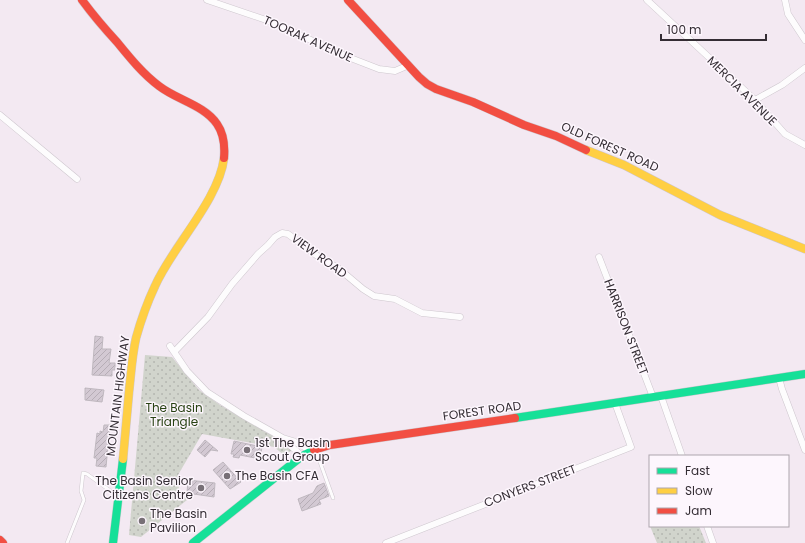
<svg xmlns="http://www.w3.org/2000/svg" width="805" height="543" viewBox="0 0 805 543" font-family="Poppins,sans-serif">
<defs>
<pattern id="park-dots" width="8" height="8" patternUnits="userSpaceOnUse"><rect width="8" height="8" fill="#d1d4cc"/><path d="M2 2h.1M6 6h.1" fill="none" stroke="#b4b6b0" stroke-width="1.8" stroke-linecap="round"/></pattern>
<pattern id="building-hatch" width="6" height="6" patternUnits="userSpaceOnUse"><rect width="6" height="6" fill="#d3c9d3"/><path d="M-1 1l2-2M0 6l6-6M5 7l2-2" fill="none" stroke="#b6adb6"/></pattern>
</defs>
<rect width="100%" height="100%" fill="#f3e9f2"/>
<path fill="url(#park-dots)" d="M 145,355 L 172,357 L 199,390 L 220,405 L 271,435 L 293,450 L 284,455 L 274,447 L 202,434 L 178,475 L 179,489 L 187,500 L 141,537 L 129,535 Z
M 650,526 L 699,526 L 706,543 L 657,543 Z"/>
<path fill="url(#building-hatch)" stroke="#bfb8bf" d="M 95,336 L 103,337 L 102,349 L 111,349 L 109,363 L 115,363 L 115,370 L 112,370 L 112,376 L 92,375 Z
M 85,388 L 104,390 L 102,402 L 85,400 Z
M 104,425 L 110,425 L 106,467 L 96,466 L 97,458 L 94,458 L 97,433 L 100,434 L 100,431 L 103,432 Z
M 205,440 L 218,451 L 211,450 L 205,457 L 197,450 Z
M 234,441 L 262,447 L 260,459 L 240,455 L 239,458 L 233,457 L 234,454 L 231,454 Z
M 223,462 L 241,482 L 230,489 L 213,470 Z
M 188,480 L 215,483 L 214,497 L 187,493 Z
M 324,483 L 329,496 L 319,500 L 321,504 L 302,511 L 298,499 L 313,493 L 317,486 Z"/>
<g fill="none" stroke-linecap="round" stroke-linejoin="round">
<defs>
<path id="lane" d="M 316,451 L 333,498
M 67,543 L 84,500 L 81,491 L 83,473 L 87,474 L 116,495"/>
<path id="street" d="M 207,0 L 269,21 L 348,57 L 379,69 L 395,71 L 409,65
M 647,0 L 755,100 L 785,134 L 805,145
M 785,0 L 788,14 L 805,40
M 755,100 L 782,85 L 805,68
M 0,115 L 77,179
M 599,257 L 653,397
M 170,346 L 187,371 L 207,392 L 244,416 L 283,438 L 293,441 L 312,451
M 174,352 L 208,317 L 232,284 L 258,254 L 268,245 L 275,237 L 282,233 L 288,234 L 316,255 L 338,268 L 363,289 L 374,296 L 395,299 L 422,313 L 460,317
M 779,378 L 782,389 L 805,450
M 661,396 L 682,456
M 284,440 L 302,456
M 707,526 L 713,543
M 386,543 L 631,447 L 615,403"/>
<path id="fast" d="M 515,418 L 805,374
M 113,543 L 123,459
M 193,543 L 302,456 L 314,450"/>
<path id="slow" d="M 586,150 L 624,165 L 720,215 L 805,249
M 123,459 C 125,437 127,415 129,392 C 131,374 132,356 136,338 C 141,320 147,303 155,286 C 172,247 219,200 224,158"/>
<path id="jam" d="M 82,0 C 93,15 105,29 117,42 C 130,58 143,74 159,86 C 177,100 204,105 217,124 C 224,134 225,146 224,158
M 348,0 L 419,77 L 427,84 L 436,89 L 473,102 L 524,125 L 556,136 L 586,150
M 314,450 L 330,445 L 515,418
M 0,540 L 3,543"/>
</defs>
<use href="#lane" stroke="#cec7ce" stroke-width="4"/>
<use href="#street" stroke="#cec7ce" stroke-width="7"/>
<use href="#fast" stroke="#cec7ce" stroke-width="9"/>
<use href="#slow" stroke="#cec7ce" stroke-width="9"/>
<use href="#jam" stroke="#cec7ce" stroke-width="9"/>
<use href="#lane" stroke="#fdfcfd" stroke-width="3"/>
<use href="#street" stroke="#fdfcfd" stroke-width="6"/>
<use href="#fast" stroke="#16e098" stroke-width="8"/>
<use href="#slow" stroke="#ffcf43" stroke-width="8"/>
<use href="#jam" stroke="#f24e42" stroke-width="8"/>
</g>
<g fill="#776f76" stroke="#fdf6fd" stroke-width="1.5">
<circle cx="247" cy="450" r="4"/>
<circle cx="227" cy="476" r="4"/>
<circle cx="201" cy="488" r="4"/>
<circle cx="142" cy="521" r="4"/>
</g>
<g text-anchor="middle" stroke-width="3" stroke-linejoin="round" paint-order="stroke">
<g font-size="12" fill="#342d34" stroke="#fdf6fd">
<text transform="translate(308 39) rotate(24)" y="4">TOORAK AVENUE</text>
<text transform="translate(742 91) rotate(45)" y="4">MERCIA AVENUE</text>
<text transform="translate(610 147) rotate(24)" y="4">OLD FOREST ROAD</text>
<text transform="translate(319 256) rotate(36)" y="4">VIEW ROAD</text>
<text transform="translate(626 327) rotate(69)" y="4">HARRISON STREET</text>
<text transform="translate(118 396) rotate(-83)" y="4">MOUNTAIN HIGHWAY</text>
<text transform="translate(482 411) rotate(-8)" y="4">FOREST ROAD</text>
<text transform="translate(530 486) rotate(-21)" y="4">CONYERS STREET</text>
</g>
<g font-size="12" fill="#284213" stroke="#fdf6fd">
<text x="174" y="412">The Basin<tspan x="174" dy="14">Triangle</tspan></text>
</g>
<g font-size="12" fill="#342d34" stroke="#fdf6fd" text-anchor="start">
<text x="255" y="447">1st The Basin<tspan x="255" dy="14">Scout Group</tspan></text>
<text x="235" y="480">The Basin CFA</text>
<text x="193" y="485" text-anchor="end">The Basin Senior<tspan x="193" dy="14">Citizens Centre</tspan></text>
<text x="150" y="518">The Basin<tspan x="150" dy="14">Pavilion</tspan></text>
</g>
</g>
<rect x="649" y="455" width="140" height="72" fill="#fdf6fd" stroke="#ada6ad"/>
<rect x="657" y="468" width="20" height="6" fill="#16e098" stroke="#ada6ad"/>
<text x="685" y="475" font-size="12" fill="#342d34">Fast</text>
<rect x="657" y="488" width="20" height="6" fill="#ffcf43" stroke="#ada6ad"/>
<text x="685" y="495" font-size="12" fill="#342d34">Slow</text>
<rect x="657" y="508" width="20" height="6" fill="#f24e42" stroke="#ada6ad"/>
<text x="685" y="515" font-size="12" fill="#342d34">Jam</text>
<path d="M661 34v6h105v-6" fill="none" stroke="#342d34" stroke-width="2"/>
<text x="667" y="34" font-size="12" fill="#342d34" stroke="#fdf6fd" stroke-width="3" paint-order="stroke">100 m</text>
</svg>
